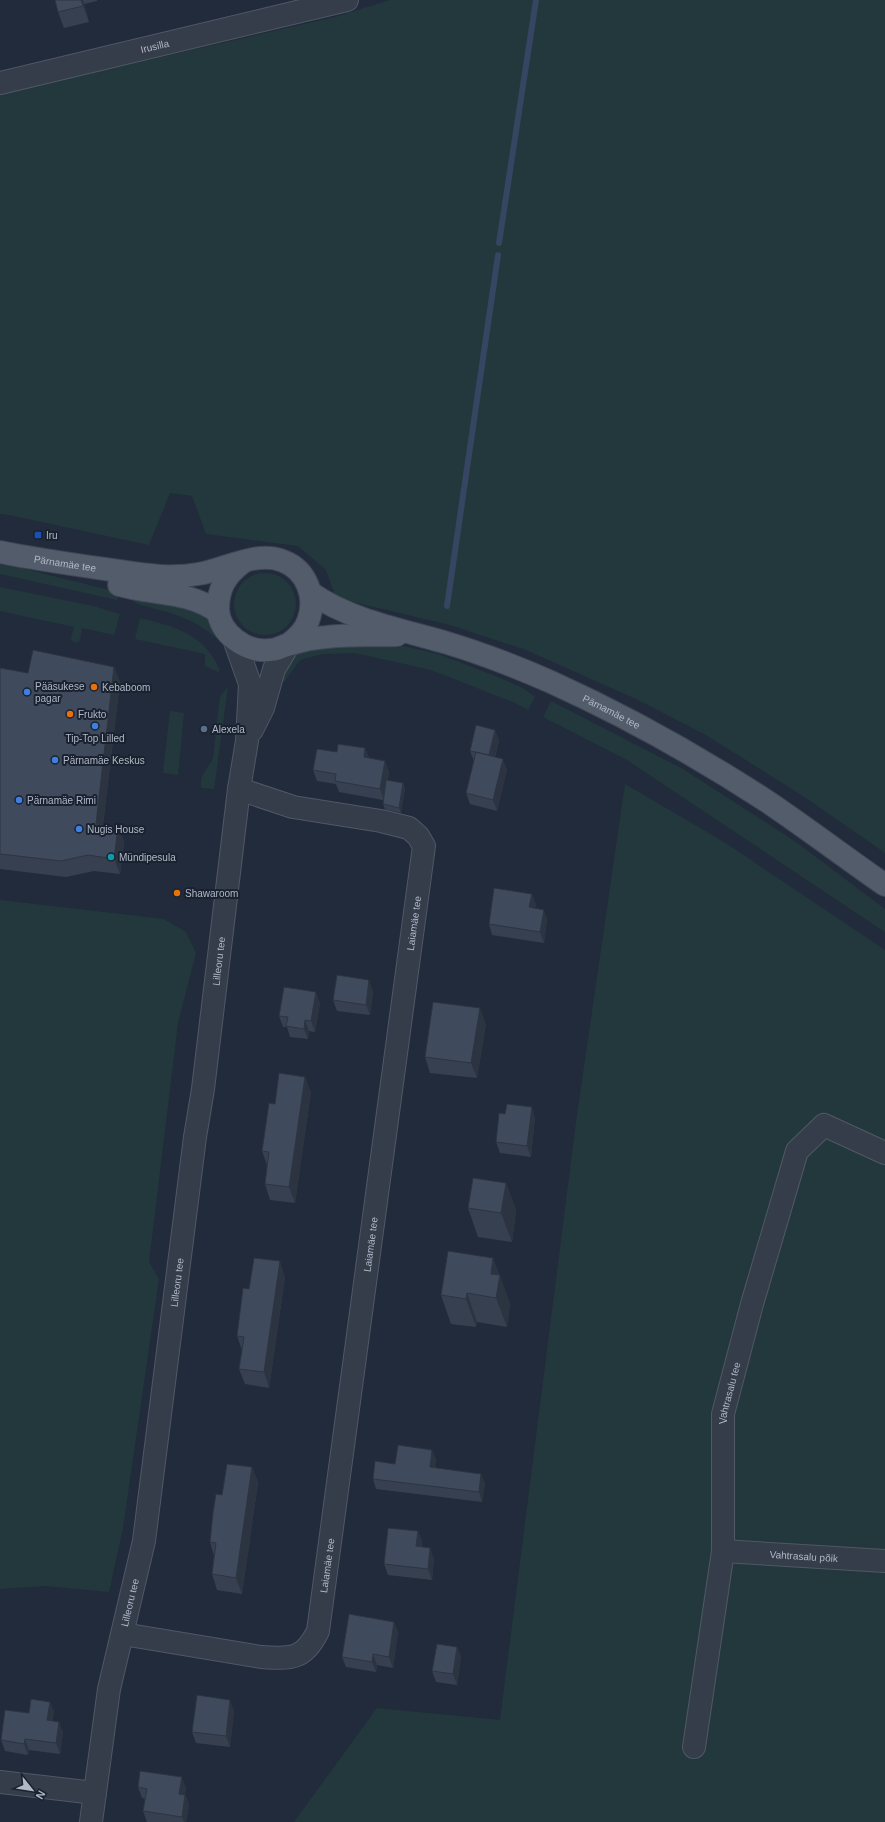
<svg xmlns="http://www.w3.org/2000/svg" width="885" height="1822" viewBox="0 0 885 1822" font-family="Helvetica,sans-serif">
<rect width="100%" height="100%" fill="#212b3b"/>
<path fill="#23383c" d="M 390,0 L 885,0 L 885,853 L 809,800 L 706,735 L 636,699 L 526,650 L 450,625 L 336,598 L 326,570 L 298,546 L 206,534 L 192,496 L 170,493 L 149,545 L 9,515 L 0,514 L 0,94 L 335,17 Z
M 0,565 L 13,566 L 121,593 L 117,600 L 112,599 L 0,574 Z
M234 604a31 31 0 1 1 62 0a31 31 0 1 1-62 0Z
M 0,587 L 93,606 L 120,614 L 114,635 L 82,628 L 80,641 L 75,643 L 71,639 L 74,627 L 0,611 Z
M 135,597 C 159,601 190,602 208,620 C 213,625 217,633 220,638 L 217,639 C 195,618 168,612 140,605 L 134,602 Z
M 140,618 C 176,627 203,633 220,670 L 218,672 L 205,666 L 205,654 L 135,639 Z
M 328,645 L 399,645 L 438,654 L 493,675 L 523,688 L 535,697 L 528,710 L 515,703 L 431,670 L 355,653 L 322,654 L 300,660 L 285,681 L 281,683 L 286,663 L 296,654 Z
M 228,687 L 214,789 L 201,788 C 199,775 208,769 213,758 L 220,697 Z
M 551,701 L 683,769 L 796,842 L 885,909 L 885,932 L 627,760 L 543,717 Z
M 170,711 L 184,713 L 178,775 L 163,773 Z
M 625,784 L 724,842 L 885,950 L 885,1822 L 294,1822 L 377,1708 L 500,1720 L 576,1122 Z
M 0,900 L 164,919 L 186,932 L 196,953 L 178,1023 L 149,1262 L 159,1279 L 123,1528 L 109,1592 L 45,1586 L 0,1589 Z"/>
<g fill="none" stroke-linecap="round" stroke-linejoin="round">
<path stroke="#354562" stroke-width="6" d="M 499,243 L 536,0
M 447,606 L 498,255"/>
<defs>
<g id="minor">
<path id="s1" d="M 0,83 L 347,0"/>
<path d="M 252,730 L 263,708 L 274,669 L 289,644"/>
<path id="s2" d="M 723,1551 L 885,1561"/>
<path id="s3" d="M 123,1634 L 261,1657 C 291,1659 304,1660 318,1631 L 424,846 L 418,836 L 409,828 L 381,821 L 293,807 L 239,789"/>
<path id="s4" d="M 694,1747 L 723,1551 L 723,1414 L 752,1304 L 797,1151 L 824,1125 L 885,1153"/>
<path d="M 0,1782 L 95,1793"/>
<path id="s5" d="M 91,1822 L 109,1689 L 144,1541 L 195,1137 L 203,1089 L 239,789 L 247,741 L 250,684 L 234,639"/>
</g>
<g id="major">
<path id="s6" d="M 0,552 C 35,559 70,564 105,569 C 136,573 167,580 198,574 C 225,570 256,550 283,561 C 307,570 317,598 308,621 C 305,631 297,638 289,644"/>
<path d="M 242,563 C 226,575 218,588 218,609 C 219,634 247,653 270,650 C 277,650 284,645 291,644 C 303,640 314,638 327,637 C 350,634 374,636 397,635"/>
<path d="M 119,585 C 154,595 187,590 218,612"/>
<path id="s7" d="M 311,593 C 350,620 399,629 444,642 C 481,653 517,667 551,682 C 626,716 699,757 768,802 C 808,829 846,858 885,885"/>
</g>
</defs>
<use href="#minor" stroke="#505866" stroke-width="24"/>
<use href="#major" stroke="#3e4654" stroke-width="24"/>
<use href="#minor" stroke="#353d4b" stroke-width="22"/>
<use href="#major" stroke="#535c6b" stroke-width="22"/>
</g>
<path fill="#374050" d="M 55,0 L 97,0 L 97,1 L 84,4 L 89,22 L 64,28 L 58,12 Z
M 114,667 L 120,682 L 103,825 L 118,827 L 124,842 L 120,874 L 94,871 L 66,877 L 0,869 L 0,668 L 28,673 Z
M 495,730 L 499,741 L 495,757 L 507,770 L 497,811 L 470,804 L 466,793 L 474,761 L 470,751 Z
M 365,748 L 369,758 L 385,761 L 389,772 L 388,780 L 403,783 L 405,788 L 401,813 L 385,809 L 383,804 L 383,800 L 339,792 L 336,784 L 317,781 L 313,770 L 337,752 Z
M 536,904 L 535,908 L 547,920 L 544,943 L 492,935 L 489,924 Z
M 373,991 L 370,1015 L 337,1011 L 333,1000 Z
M 320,1003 L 315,1032 L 309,1031 L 308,1039 L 290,1037 L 287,1027 L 283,1027 L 279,1016 Z
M 486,1024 L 477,1078 L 430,1073 L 425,1057 Z
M 311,1092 L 295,1203 L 270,1200 L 265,1184 L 267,1165 L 262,1151 L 275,1104 Z
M 535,1117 L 531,1157 L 500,1153 L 496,1142 Z
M 506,1183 L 516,1211 L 512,1242 L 478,1237 L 468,1208 Z
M 493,1258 L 510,1304 L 507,1327 L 477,1322 L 476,1327 L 451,1324 L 441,1295 Z
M 285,1277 L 269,1388 L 245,1384 L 239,1369 L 242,1350 L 237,1336 L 249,1289 Z
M 432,1450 L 436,1460 L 435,1467 L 485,1483 L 482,1502 L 376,1489 L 373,1479 L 395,1464 Z
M 252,1467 L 258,1483 L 242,1594 L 217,1590 L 212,1574 L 214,1556 L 210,1542 L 222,1495 Z
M 418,1531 L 422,1542 L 422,1547 L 430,1548 L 434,1559 L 432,1580 L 388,1575 L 384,1564 Z
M 394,1622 L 398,1632 L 393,1668 L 377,1665 L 376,1672 L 346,1667 L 342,1657 Z
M 457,1647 L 461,1657 L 457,1685 L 436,1682 L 432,1671 Z
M 50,1702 L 54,1712 L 52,1721 L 63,1732 L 60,1754 L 29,1750 L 28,1755 L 5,1751 L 1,1740 L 29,1713 Z
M 234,1711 L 230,1747 L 196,1743 L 192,1732 Z
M 138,1787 L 186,1788 L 185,1794 L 189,1805 L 186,1822 L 147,1822 L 143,1811 L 145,1799 L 142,1798 Z"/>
<path fill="#2d3441" d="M 81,0 L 83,0 L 84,4 L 89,22 L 83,6 Z
M 114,667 L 120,682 L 101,839 L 96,824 Z
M 495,730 L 499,741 L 492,766 L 489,755 Z
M 365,748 L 369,759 L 364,757 Z
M 503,759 L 507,770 L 497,811 L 493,800 Z
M 385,761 L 389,772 L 384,800 L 380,789 Z
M 403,783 L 405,788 L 401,813 L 399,808 Z
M 118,827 L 124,842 L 120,874 L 114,859 Z
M 532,894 L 536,904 L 533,918 L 529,907 Z
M 544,910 L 547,920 L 544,943 L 540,932 Z
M 369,980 L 373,991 L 370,1015 L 366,1005 Z
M 316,992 L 320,1003 L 315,1032 L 311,1021 Z
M 480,1008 L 486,1024 L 477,1078 L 471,1063 Z
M 305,1020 L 309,1031 L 308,1039 L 304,1029 Z
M 305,1077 L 311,1092 L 295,1203 L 289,1187 Z
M 532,1107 L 535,1117 L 531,1157 L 527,1146 Z
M 506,1183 L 516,1211 L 512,1242 L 501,1213 Z
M 493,1258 L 500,1277 L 500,1275 L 510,1304 L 507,1327 L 496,1298 L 491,1274 Z
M 280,1261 L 285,1277 L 269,1388 L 264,1372 Z
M 467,1293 L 477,1322 L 476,1327 L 466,1299 Z
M 432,1450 L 436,1460 L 433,1476 L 430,1467 Z
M 252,1467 L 258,1483 L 242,1594 L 236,1578 Z
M 481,1474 L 485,1483 L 482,1502 L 479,1492 Z
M 418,1531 L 422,1542 L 420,1557 L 416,1546 Z
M 430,1548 L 434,1559 L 432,1580 L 428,1569 Z
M 394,1622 L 398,1632 L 393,1668 L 389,1657 Z
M 457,1647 L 461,1657 L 457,1685 L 453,1674 Z
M 373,1654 L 377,1665 L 376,1672 L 372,1662 Z
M 230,1700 L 234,1711 L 230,1747 L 226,1736 Z
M 50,1702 L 54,1712 L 51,1731 L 47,1720 Z
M 59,1722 L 63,1732 L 60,1754 L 56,1743 Z
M 25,1739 L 29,1750 L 28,1755 L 24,1744 Z
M 182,1777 L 186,1788 L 183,1804 L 179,1794 Z
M 185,1795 L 189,1805 L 186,1822 L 184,1822 L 182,1817 Z"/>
<path fill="#404a5d" stroke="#2d3441" d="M 55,0 L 81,0 L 83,6 L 58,12 Z
M 33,650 L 114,667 L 96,824 L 118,827 L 114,859 L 88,855 L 61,861 L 0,854 L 0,668 L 28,673 Z
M 476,725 L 495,730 L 489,755 L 470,751 Z
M 338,744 L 365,748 L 364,757 L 385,761 L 380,789 L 335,781 L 336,774 L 313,770 L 317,749 L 337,752 Z
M 476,752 L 503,759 L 493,800 L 466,793 Z
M 386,780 L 403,783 L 399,808 L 383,804 Z
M 494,888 L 532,894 L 529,907 L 544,910 L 540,932 L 489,924 Z
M 337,975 L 369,980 L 366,1005 L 333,1000 Z
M 284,987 L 316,992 L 311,1021 L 305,1020 L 304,1029 L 286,1026 L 288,1017 L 279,1016 Z
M 433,1002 L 480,1008 L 471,1063 L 425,1057 Z
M 279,1073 L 305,1077 L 289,1187 L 265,1184 L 269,1152 L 262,1151 L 269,1103 L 275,1104 Z
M 507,1104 L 532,1107 L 527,1146 L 496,1142 L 499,1113 L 505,1114 Z
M 473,1178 L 506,1183 L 501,1213 L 468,1208 Z
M 448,1251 L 493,1258 L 491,1274 L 500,1275 L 496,1298 L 467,1293 L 466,1299 L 441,1295 Z
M 254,1258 L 280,1261 L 264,1372 L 239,1369 L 244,1337 L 237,1336 L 243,1288 L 249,1289 Z
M 398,1445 L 432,1450 L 430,1467 L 481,1474 L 479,1492 L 373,1479 L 375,1461 L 395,1464 Z
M 227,1464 L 252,1467 L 236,1578 L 212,1574 L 216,1543 L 210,1542 L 213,1513 L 216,1494 L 222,1495 Z
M 388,1528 L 418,1531 L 416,1546 L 430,1548 L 428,1569 L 384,1564 Z
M 349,1614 L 394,1622 L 389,1657 L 373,1654 L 372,1662 L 342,1657 Z
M 437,1644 L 457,1647 L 453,1674 L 432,1671 Z
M 197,1695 L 230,1700 L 226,1736 L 192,1732 Z
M 31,1699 L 50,1702 L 47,1720 L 59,1722 L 56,1743 L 25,1739 L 24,1744 L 1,1740 L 5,1710 L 29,1713 Z
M 140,1771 L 182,1777 L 179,1794 L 185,1795 L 182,1817 L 143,1811 L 147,1789 L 138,1787 Z"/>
<rect fill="#1a4fb4" stroke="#1a2230" stroke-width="1.5" x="34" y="531" width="8" height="8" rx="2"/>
<g fill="#e8710a" stroke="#1a2230" stroke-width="1.5">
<circle cx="94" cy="687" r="4"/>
<circle cx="70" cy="714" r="4"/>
<circle cx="177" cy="893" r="4"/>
</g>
<g fill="#3f7fe0" stroke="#1a2230" stroke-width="1.5">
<circle cx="27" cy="692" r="4"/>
<circle cx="95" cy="726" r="4"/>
<circle cx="55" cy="760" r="4"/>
<circle cx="19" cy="800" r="4"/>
<circle cx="79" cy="829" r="4"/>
</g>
<circle fill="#5c6f8a" stroke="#1a2230" stroke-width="1.5" cx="204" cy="729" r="4"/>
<circle fill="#0f9aa8" stroke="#1a2230" stroke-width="1.5" cx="111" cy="857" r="4"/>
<g text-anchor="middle" stroke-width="4" stroke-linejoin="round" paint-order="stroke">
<g font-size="10" fill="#b0b8c7" stroke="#1a2230">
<text dy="4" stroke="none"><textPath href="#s1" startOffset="159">Irusilla</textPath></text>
<text dy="4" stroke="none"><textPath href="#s6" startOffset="66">Pärnamäe tee</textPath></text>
<text dy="4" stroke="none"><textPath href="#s7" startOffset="324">Pärnamäe tee</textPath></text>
<text dy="4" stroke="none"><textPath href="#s3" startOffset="923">Laiamäe tee</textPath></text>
<text dy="4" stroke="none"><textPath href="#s5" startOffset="871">Lilleoru tee</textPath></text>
<text dy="4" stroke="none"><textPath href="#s3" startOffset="599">Laiamäe tee</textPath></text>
<text dy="4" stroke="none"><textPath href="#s5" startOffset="547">Lilleoru tee</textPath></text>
<text dy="4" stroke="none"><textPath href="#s4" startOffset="357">Vahtrasalu tee</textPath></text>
<text dy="4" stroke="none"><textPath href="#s2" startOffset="81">Vahtrasalu põik</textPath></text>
<text dy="4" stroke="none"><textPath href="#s3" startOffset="275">Laiamäe tee</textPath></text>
<text dy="4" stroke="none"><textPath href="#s5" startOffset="223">Lilleoru tee</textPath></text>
</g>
<g font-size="10" fill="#b0b8c7" stroke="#1a2230" text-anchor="start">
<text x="46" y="539">Iru</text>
<text x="35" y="690">Pääsukese<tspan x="35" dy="12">pagar</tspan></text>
<text x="102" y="691">Kebaboom</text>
<text x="78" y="718">Frukto</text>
<text x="212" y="733">Alexela</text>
<text x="95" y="742" text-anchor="middle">Tip-Top Lilled</text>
<text x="63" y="764">Pärnamäe Keskus</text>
<text x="27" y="804">Pärnamäe Rimi</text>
<text x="87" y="833">Nugis House</text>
<text x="119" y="861">Mündipesula</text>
<text x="185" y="897">Shawaroom</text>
</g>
</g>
<g transform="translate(32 1790) rotate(120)" stroke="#1a2230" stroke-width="3" paint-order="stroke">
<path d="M0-3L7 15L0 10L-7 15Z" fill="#b0b8c7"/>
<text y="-6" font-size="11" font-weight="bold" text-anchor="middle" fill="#b0b8c7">N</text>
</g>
</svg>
